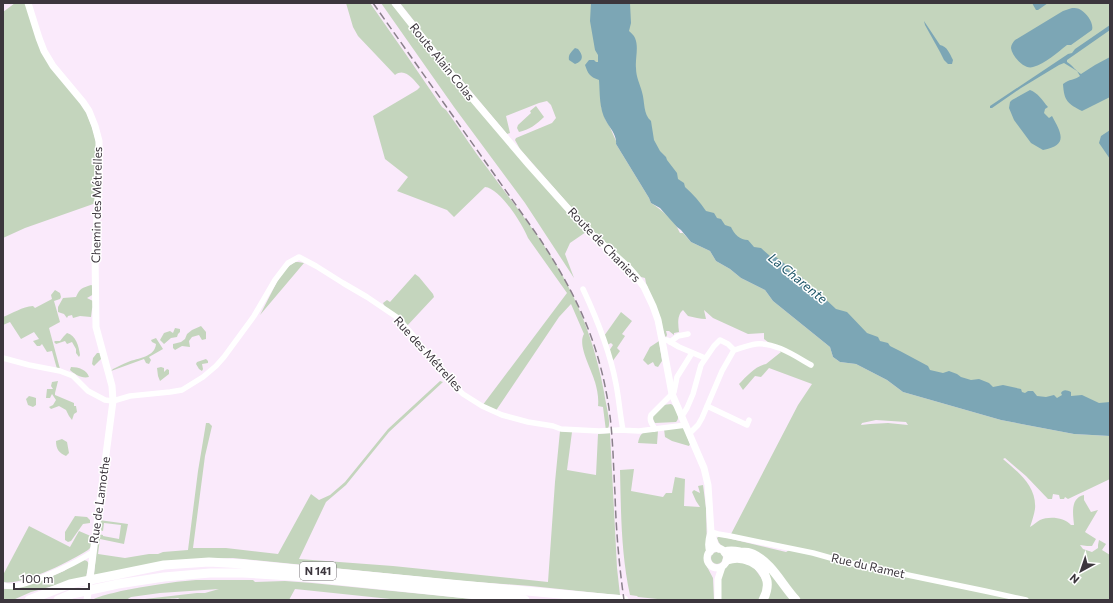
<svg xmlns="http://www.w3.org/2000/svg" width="1113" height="603" viewBox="0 0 1113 603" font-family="Commissioner,sans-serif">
<rect width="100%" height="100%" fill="#faeafb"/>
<path fill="#c4d5bd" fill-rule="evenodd" d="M 15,3 L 26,3 L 37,41 L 86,111 L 94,133 L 97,148 L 96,203 L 25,228 L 3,238 L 3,12 Z
M 346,3 L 370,3 L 405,53 L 442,107 L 446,110 C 460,129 473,150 488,169 C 515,206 546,243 567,284 C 585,318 597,354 604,392 C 605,400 610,419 609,425 C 609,427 607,430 606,431 L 603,407 L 598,406 C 599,398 597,389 595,382 C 592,370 577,345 584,334 L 571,304 L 559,317 L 495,412 L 482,406 L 567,293 L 528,238 C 523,225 500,188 485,187 L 454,217 L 447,210 L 397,191 L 408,177 L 385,159 L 373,116 L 417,90 L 420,87 C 414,80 405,67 395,75 L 358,36 L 353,27 Z
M 381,3 L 391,3 L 586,232 L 570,243 L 565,254 L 574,278 L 525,203 L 454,107 Z
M 400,3 L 606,3 L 601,98 L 601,106 L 606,121 L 609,125 L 616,141 L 616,144 L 649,198 L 651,203 C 662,210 675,221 680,233 L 683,233 L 691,242 L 710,251 L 716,261 L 730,269 L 741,278 L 765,290 L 773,301 L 830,347 L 833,357 L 840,362 L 856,364 L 887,380 L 903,392 L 1001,420 L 1074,434 L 1110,436 L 1110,479 L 1068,499 L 1065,497 L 1064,499 L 1060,499 L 1059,495 L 1053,494 L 1052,499 L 1048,499 L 1026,476 L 1005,458 L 1003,459 C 1018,472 1037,486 1035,509 C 1034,515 1032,521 1030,527 C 1034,525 1036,522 1040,520 C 1049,516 1064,517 1071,525 L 1074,525 C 1073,514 1070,498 1084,495 L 1084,500 L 1091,512 L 1098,510 L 1085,532 L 1096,539 L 1092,546 L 1087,546 L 1080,545 L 1083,549 L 1092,552 L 1098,548 L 1098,545 L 1099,540 L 1106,544 L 1102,550 L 1110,555 L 1110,600 L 801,600 L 780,575 L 723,547 L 719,543 L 717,538 L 719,536 L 786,552 L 791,549 L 730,536 L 798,405 L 812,384 L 769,368 L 761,377 L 755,376 L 743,390 L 739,384 C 746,377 755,366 766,364 L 781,352 L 764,339 L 764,333 L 748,334 L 713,318 L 704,310 L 706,319 C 700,319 694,317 688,316 L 683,310 C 677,315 678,324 679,332 L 674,333 L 674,335 L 669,331 L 666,331 L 667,335 L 666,337 L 665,336 L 646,283 L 645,278 L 641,277 L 600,238 L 578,215 L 520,149 L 515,140 L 516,138 L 552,123 L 556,118 L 551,105 L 547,101 L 539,103 L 506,116 L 510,133 L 507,134 L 461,79 L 457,79 L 451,72 L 451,68 L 421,31 L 415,22 ZM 876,420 L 906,422 L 908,425 L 888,423 L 870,424 L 861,425 L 862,423 Z
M 621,3 L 1110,3 L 1110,413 L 937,377 L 877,346 L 755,254 L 685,194 L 636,113 Z
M 536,106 L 544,117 C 537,124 529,130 519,132 L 517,128 L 518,125 L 531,113 L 530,111 Z
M 295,262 L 298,262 L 304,263 L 260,315 L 278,280 L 285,269 Z
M 415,274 L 419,277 L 433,294 L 434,297 L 406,327 L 385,307 L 383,303 L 387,300 L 390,302 Z
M 91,285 L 94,286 L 94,294 L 87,298 L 93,301 L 94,305 L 92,309 L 91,317 L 80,316 L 73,318 L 72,315 L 68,316 L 67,318 L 64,314 L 58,312 L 58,307 L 63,298 L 76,297 C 80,288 82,288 91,285 Z
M 55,290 L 60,293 L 61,297 L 60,299 L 54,301 L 60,322 L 49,328 L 60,369 L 57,369 L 52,351 L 47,352 L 42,344 L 40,346 L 37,346 L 33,341 L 39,339 L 34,332 L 21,339 L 10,322 L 3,325 L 3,317 C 13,313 22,307 33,306 L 35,308 L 52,299 L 51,295 Z
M 621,312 L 632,321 L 622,334 L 625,336 L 617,348 L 620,351 L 612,362 L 609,351 L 613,345 L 611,343 L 607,345 L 604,336 Z
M 201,326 L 206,332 L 206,339 L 202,340 L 199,335 L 192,337 L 189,341 L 190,347 L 182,346 L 175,350 L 173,348 L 173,344 L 181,342 L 185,339 L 187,334 L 192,330 Z
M 175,328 L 180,329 L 180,332 L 178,334 L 177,337 L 171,338 L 164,344 L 160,340 L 164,333 L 170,331 L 173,333 Z
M 67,333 C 76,335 79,347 80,355 L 79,357 L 76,353 L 76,349 L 72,342 L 67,344 L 65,341 L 56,344 L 54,342 L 55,341 L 60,341 L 64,336 Z
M 156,338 L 163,349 L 149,357 L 151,360 L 149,364 L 146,363 L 144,359 L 111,371 L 113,369 C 118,367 122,364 128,362 C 138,358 155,357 156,344 L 152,342 L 151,340 Z
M 659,341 L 662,361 L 658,367 L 655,366 L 653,362 L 648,365 L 643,360 L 650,347 Z
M 97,353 L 100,353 L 103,357 L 94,366 L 92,364 L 93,358 Z
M 206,359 L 208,361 L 208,363 L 202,364 L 203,369 L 202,371 L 199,369 L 196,364 L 197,362 Z
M 71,367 C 79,367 87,370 89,377 C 82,379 74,374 70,370 Z
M 161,367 L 164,368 L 164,372 L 167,369 L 169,370 L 169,374 L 160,381 L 158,376 L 157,368 Z
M 58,381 L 55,393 L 55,395 L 74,403 L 74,406 L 76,406 L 77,412 L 74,414 L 72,420 L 69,416 L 66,410 L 59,406 L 51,409 L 49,407 L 53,405 L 56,400 L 52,394 L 50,398 L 46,398 L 47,389 L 53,389 L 51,386 L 52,382 Z
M 440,381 L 443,382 L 389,432 L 346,485 L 326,502 L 299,559 L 393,566 L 548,582 L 555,482 L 560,431 L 572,432 L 567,470 L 596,475 L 598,434 L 610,433 L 617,568 L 620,595 L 607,594 L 531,586 L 463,581 L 233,558 L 202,559 L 94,575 L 98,534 L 103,535 L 103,536 L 119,539 L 121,525 L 104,523 L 103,531 L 98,530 L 99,520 L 128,524 L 124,544 L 100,539 L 98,554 L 125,558 L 149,554 L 158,554 L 163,552 L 188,550 L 198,471 L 206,423 L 209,423 L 212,426 L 205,456 L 193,548 L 226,548 L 278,554 L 311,494 L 319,500 L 330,495 L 345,482 L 388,429 Z
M 29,396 L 33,397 L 36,398 L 36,405 L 33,407 L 28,405 L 26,399 Z
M 671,404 C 676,407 681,418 676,422 L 655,423 L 652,417 L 663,405 Z
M 680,427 L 684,428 L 690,444 L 689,446 L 672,441 L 665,437 L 664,429 Z
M 658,431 L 657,444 L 638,443 C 641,429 646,432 658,431 Z
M 62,439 L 67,442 L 69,453 L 66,456 C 59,453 56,449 56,441 Z
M 634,469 L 631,491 L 663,497 L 666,493 L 672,493 L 675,477 L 685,479 L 684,506 L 700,507 L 696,501 L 692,492 L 694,490 L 700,493 L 698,486 L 703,485 L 706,508 L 707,548 L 704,559 L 705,563 L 713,578 L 714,600 L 667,600 L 638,597 L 637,596 L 630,595 C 621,554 621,512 620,470 Z
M 75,516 L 87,517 L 90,520 L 90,523 L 83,524 L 71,541 L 68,542 L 65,540 L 65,532 Z
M 29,526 L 70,547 L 79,531 L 93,537 L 91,547 L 88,550 C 71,561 22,586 3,582 L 3,575 Z
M711 558a6 6 0 1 1 12 0a6 6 0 1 1-12 0Z
M 84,560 L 87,561 L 89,564 L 86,577 L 31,592 L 13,600 L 3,600 L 3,589 L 12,589 L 45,579 L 64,571 L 74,564 Z
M 732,560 L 753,566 L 764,582 L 763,594 L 758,600 L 720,600 L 721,577 L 723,570 Z
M 764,565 L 793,600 L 765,600 L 770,582 Z
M 196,580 L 253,580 L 255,582 L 285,581 L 312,583 L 483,600 L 400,600 L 295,589 L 289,600 L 181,600 L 178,598 C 173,599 166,598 161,600 L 136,600 L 197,593 L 205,593 L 219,589 L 160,593 L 131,597 L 126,600 L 92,600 C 101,595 111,594 121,591 C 146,586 171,582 196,580 Z"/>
<path fill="#7ca6b5" d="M 591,3 L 630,3 L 631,23 L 629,31 C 631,33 634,35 635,38 C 639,47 635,59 636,68 C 636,77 640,84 642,92 C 645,102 643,114 651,121 L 654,140 L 660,151 L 666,157 L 667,160 L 677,173 L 678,179 L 684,183 L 685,187 C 693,194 700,202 706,211 L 714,213 L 717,218 L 721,219 L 725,225 L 731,227 C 734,234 740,240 748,240 L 754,247 L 761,248 L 770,256 L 776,257 L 785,264 L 786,268 L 798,278 L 802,277 C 804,280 806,284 809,286 C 813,289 817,288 820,294 L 836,309 L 847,312 L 867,333 L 878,337 L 880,341 L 888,343 L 890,346 L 900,351 L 928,366 L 930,370 L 943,373 L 949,371 L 957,374 L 961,377 L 971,380 L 979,379 L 989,383 L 993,387 L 1003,385 L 1021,389 L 1022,392 L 1025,393 L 1028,391 L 1033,391 L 1037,396 L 1046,397 L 1054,395 L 1057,398 L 1062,395 L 1061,393 C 1063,389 1067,390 1071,392 L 1071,396 L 1082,395 L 1099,403 L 1110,402 L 1110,436 L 1074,434 L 1001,420 L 903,392 L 887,380 L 856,364 L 840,362 L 833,357 L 830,347 L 773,301 L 765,290 L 741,278 L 730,269 L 716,261 L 710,251 L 691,242 L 681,230 L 677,227 L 660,208 L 651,203 L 649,198 L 616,144 C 617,135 610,128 606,121 C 599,109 600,93 599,80 C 590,77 588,74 585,65 L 589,60 L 594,60 L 596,62 L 598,62 L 598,55 L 595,50 L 590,21 Z
M 1032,3 L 1048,3 L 1038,10 L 1036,10 Z
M 1072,8 C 1075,8 1078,8 1081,10 C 1087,14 1094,23 1092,30 L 1071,45 L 1067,45 C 1058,52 1045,64 1033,67 C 1024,70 1012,56 1011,48 C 1011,45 1013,42 1015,40 L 1063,11 Z
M 924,21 L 940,45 C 947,46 950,54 953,60 L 952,64 L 948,64 L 944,60 L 940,52 L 925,25 Z
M 1110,25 L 1110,30 L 1067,60 L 1067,62 C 1072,65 1077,72 1081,74 L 1095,65 L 1110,57 L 1110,97 L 1082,111 C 1068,104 1064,101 1063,84 C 1069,79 1075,80 1080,76 L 1077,71 L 1064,63 L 1059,65 L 1021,88 L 992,108 L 990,108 L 990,106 L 1068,54 L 1072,53 L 1075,49 Z
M 575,48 L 578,49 C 584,56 583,61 575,64 L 569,60 C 568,55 571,52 575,48 Z
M 1030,90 C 1038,93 1042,100 1048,107 L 1045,109 L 1044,113 L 1049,118 L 1052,116 C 1062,134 1068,145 1043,150 L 1031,143 L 1014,120 L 1009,108 L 1010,102 L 1012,100 Z
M 1110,130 L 1110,159 L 1099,143 L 1101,136 Z"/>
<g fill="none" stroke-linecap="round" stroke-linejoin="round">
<path stroke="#fff" stroke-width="5.5" d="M 583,289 C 597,319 610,351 616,384 C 619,399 620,415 623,430
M 662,340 L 667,340 L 679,347 L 705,358
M 670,342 L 678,336 L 688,334
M 3,358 L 29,365 L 60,371 L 73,376 L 88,391 L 105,400 L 113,401 L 130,396 L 170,392 L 182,390 L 203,377 L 216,366 L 224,357 L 254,316 L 275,280 L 288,263 L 299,257 L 316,266 L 343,283 L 367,297 L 398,318 L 412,334 L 446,378 L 463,394 L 482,406 L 502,415 L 528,422 L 553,426 L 561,429 L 599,431 L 619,430 L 639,431 L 686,425
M 707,406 L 747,425 L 749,420
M 682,416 L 687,408 L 693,394 L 701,365 L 714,346 L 720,340 L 728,344 L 734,350
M 655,429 C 652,424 649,421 651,415 L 674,392 L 677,377 L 692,353
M 690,433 L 698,425 L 702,418 L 722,371 L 734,350 C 741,348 749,345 756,344 C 775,342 795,356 811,365
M 711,532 L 718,534 L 730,536 L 813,553 L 845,562 L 985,591 L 1026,600
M 3,585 C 18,593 79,561 93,552"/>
<path stroke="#fff" stroke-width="7" d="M 28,3 L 39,38 L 44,51 L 53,66 L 83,102 L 89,111 L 95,126 L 99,141 L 99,179 L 95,253 L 96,327 L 112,386 L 113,401 L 87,600
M 395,3 L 449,71 L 529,165 L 588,231 L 628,267 L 635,275 L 644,287 L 653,306 L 658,320 L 662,340 L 672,394 L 704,468 L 708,485 L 711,532 L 715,544 L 719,549
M707 558a10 10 0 1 1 20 0a10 10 0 1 1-20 0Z
M 710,552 C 707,545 709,538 711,532
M 718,600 L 718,579 L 722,567"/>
<path stroke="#fff" stroke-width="9" d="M 725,552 C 730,550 735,551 740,552 C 744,552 749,552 753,554 C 772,563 782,585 796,600
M 727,560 C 743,554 763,564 767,581 C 768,587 766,595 763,600
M 29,600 L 70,584 L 120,574 L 164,565 L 209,562 L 244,564 L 440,583 L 624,600
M 58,600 L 72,594 L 118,584 L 164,577 L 210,573 L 243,573 L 306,577 L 525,600"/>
<path stroke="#8a808b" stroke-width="1.5" stroke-dasharray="8 4" stroke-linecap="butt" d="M 373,3 L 540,239 C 572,288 595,333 606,391 C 613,425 613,460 615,494 C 616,529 619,565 624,600"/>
</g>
<g text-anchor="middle" stroke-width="3" stroke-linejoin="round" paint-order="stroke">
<rect fill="#fff" stroke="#767277" stroke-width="1" x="300" y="562" width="36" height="18" rx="3"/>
<g font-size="11" font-weight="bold" fill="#3c363d">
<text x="318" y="575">N 141</text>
</g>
<g font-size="12" fill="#3c363d" stroke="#fff">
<text transform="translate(442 62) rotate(51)" y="4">Route Alain Colas</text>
<text transform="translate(97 205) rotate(-89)" y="4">Chemin des Métrelles</text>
<text transform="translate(604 245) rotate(46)" y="4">Route de Chaniers</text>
<text transform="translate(428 354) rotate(48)" y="4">Rue des Métrelles</text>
<text transform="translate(100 500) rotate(-82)" y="4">Rue de Lamothe</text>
<text transform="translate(868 566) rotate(13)" y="4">Rue du Ramet</text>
</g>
<g font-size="13" font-style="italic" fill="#1d5567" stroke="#fff">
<text transform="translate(798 278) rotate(39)" y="5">La Charente</text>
</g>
</g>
<rect width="1113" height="603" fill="none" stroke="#3c363d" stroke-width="8"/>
<g transform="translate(1081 571) rotate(220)" stroke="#ffffff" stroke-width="3" paint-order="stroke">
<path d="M0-3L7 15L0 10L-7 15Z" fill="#3c363d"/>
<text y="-6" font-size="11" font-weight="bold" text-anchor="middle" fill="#3c363d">N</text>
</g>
<path d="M14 583v6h75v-6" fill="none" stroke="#3c363d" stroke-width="2"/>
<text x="20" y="583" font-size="12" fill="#3c363d" stroke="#ffffff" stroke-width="3" paint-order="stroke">100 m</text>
</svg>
